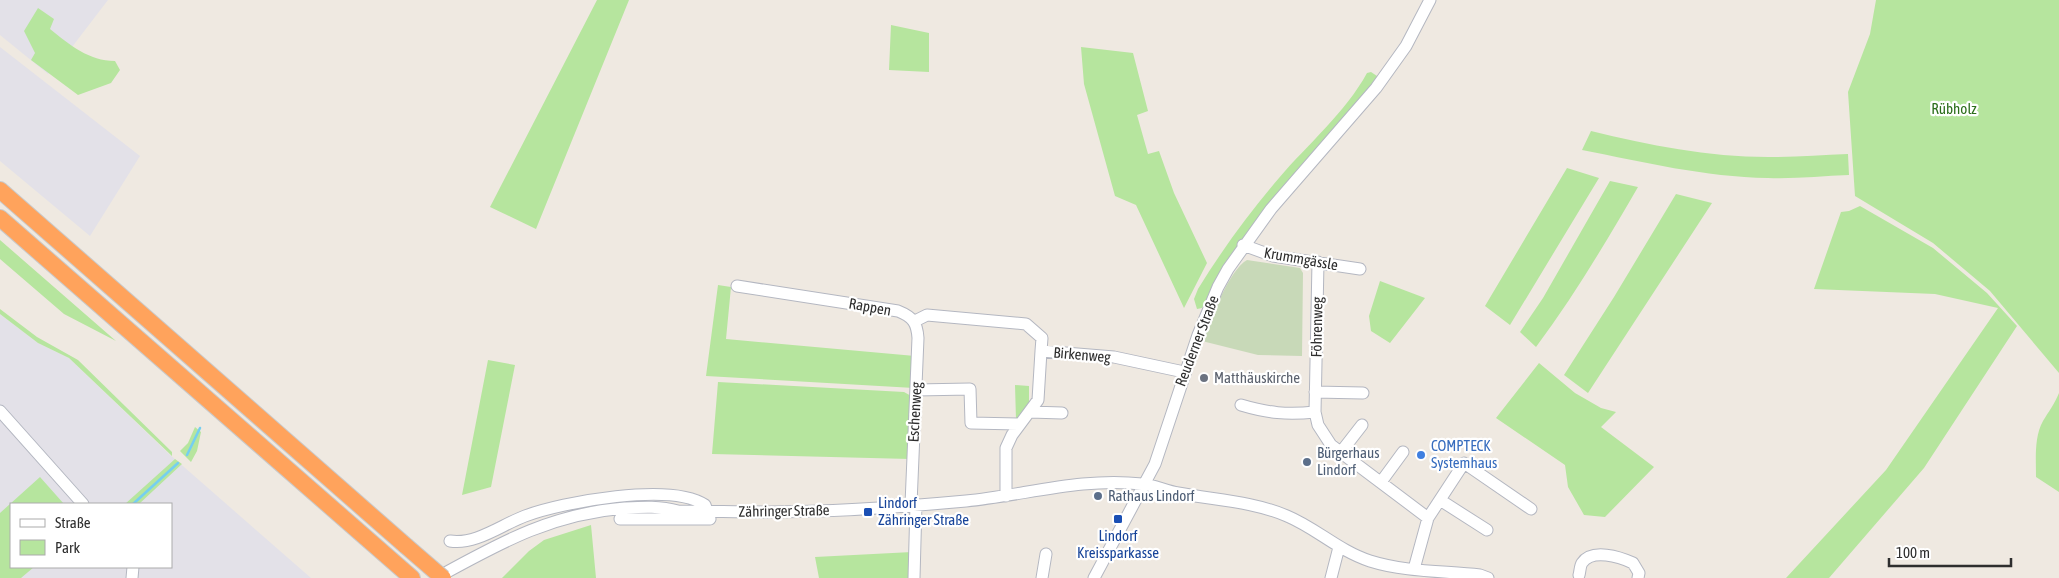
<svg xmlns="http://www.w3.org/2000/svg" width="2059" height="578" viewBox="0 0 2059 578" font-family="'Asap Condensed',sans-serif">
<rect width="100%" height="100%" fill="#efe9e1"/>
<path fill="#e3e1e8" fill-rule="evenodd" d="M 0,0 L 108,0 L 72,47 L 48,74 L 0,35 Z
M 0,47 L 140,156 L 90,236 L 0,161 Z
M 0,314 L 38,343 L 69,358 L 168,453 L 311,578 L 0,578 ZM 11,504 L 171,504 L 171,567 L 11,567 Z"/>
<path fill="#b6e59e" d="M 597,0 L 629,0 L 536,229 L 490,207 Z
M 1876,0 L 2059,0 L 2059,373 L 1990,291 L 1933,243 L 1855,196 L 1848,92 L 1870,34 Z
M 38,8 L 54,19 L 50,29 C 70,45 89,61 115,61 L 120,70 L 111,83 L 78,95 L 31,60 L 35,53 L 24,31 Z
M 891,25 L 929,33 L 929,72 L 889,70 Z
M 1081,47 L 1133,53 L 1148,111 L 1137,115 L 1148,154 L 1159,151 L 1174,193 L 1207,263 L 1184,308 L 1136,205 L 1115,196 L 1084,84 Z
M 1371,72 L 1377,76 L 1377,80 L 1219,277 L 1202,308 L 1197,309 L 1194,299 L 1198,289 C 1222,250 1249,213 1279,178 C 1308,144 1345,113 1367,73 Z
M 1591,131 C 1649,145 1708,157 1768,157 C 1795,157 1821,155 1848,154 L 1849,175 C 1822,176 1795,179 1768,178 C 1705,177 1643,162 1582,150 Z
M 1567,168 L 1599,178 L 1510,325 L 1485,306 Z
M 1610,181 L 1638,187 C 1606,242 1574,296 1536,347 L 1520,332 L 1543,298 Z
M 1676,194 L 1712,203 L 1588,393 L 1564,375 L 1614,297 Z
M 1860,206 L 1933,248 L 1987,293 L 2017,326 L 1924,468 L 1829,578 L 1786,578 L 1886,470 L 1998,308 L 1935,294 L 1814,289 L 1841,212 L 1849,211 Z
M 0,240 L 116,341 L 64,314 L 0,259 Z
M 1380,281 L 1425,298 L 1390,343 L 1371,331 L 1369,316 Z
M 718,285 L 731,287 L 726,339 L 915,356 L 914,388 L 706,376 Z
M 0,309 L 37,337 L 78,360 L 172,452 L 172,456 L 69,358 L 38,343 L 0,314 Z
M 488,360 L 515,365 L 491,487 L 462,495 Z
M 1539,363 L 1575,393 L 1601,408 L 1616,412 L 1601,427 L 1654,467 L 1605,517 L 1584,515 L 1568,487 L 1565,465 L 1496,418 Z
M 718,382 L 904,392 L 913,397 L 910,459 L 712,454 Z
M 1015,385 L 1029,386 L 1029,407 L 1016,420 Z
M 2059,393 L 2059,492 L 2036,477 C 2036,459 2034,437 2043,421 C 2049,411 2054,405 2059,393 Z
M 195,427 L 201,432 L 197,451 L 191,462 L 180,451 L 188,443 Z
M 175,459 L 182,464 L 139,504 L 125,504 Z
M 40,477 L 64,504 L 11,504 L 11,567 L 34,567 L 21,578 L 0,578 L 0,513 Z
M 591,525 L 596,578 L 502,578 L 529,551 L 544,540 Z
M 912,552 L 911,578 L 819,578 L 815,557 Z"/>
<path fill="#c8d9b8" d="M 1247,260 L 1300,268 L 1303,273 L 1302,356 L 1258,355 L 1202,341 C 1210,321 1229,270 1247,260 Z"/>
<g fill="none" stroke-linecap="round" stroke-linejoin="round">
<path stroke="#75cff0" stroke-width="2.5" d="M 187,455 L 200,428
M 133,504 L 178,463"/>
<defs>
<path id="minor" d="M 1243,245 L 1273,256 L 1360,269
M 1318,262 L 1315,412 L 1318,425 L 1331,445 L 1428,518
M 737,286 L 898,311 C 913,317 917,323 918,338 L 911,504
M 915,321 L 927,315 L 1026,324 L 1042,338 L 1041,351
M 916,390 L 970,389 L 971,423 L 1020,424
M 1315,392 L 1363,393
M 1241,405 C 1268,413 1287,415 1315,412
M 0,411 L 83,504
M 1030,412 L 1062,413
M 1341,452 L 1362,425
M 1381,482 L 1403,452
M 1006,496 L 1006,448 L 1012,435 L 1038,400 L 1041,351 L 1114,357 L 1184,372
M 1440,500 L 1487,530
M 450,541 C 476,545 501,525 525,516 C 562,502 671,482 705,505 L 710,519 L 620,519
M 1414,569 L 1428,518 L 1464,463 L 1531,509
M 1579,575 C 1580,572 1580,566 1582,563 C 1592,548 1620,557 1633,563 L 1639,573 L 1638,578
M 132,578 L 133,567
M 436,578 C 500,543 550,514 625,508 C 643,507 660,506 678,511 C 708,511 738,512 769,512 C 834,512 901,507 966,501 C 1026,495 1082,477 1142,484 C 1154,485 1166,491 1178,493 C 1214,500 1252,501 1287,516 C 1316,528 1339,551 1370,561 C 1405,572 1443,571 1480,575 L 1488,578
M 914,578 L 916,504
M 1042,578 L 1046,554
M 1094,578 L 1155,464 L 1198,335 L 1218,287 L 1228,269 L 1271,209 L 1376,88 L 1406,46 L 1430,0
M 1331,578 L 1339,547"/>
<path id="highway" d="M 0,190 L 406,546
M 0,218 L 412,578"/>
</defs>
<use href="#minor" stroke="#b4b7c1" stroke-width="13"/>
<use href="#highway" stroke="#c9c9c9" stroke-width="18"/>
<use href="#minor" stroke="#fff" stroke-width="11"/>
<use href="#highway" stroke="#ffa35c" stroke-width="16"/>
<defs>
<path id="highway-bridge" d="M 406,546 L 443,578"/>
</defs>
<use href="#highway-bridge" stroke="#c9c9c9" stroke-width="18" stroke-linecap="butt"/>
<use href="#highway-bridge" stroke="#ffa35c" stroke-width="16"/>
</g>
<circle fill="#6b7280" stroke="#fff" stroke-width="2" cx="1204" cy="378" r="5"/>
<circle fill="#3f7fe0" stroke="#fff" stroke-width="2" cx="1421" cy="455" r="5"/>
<g fill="#5c6f8a" stroke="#fff" stroke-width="2">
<circle cx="1307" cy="462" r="5"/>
<circle cx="1098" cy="496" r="5"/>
</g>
<g fill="#1a4fb4" stroke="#fff" stroke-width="2">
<rect x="863" y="507" width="10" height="10" rx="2.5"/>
<rect x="1113" y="514" width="10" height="10" rx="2.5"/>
</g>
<g text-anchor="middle" stroke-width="4.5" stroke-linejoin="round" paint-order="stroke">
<g font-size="15" fill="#2c6e1b" stroke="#fff">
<text x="1954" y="114">Rübholz</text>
</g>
<g font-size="15" fill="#2e2e2e" stroke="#fff">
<text transform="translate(1301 259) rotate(10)" y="5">Krummgässle</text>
<text transform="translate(870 307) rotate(10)" y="5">Rappen</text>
<text transform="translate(1317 327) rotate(-89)" y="5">Föhrenweg</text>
<text transform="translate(1197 341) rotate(-69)" y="5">Reuderner Straße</text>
<text transform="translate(1082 355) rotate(5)" y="5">Birkenweg</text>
<text transform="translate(915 412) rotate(-87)" y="5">Eschenweg</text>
<text transform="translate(784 511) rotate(-1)" y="5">Zähringer Straße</text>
</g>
<g font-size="15" fill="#5b616d" stroke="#fff" text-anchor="start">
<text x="1214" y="383">Matthäuskirche</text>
</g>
<g font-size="15" fill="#366cbe" stroke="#fff" text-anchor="start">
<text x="1431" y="451">COMPTECK<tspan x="1431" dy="17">Systemhaus</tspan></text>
</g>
<g font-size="15" fill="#4e5e75" stroke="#fff" text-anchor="start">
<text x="1317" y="458">Bürgerhaus<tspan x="1317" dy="17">Lindorf</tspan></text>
<text x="1108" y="501">Rathaus Lindorf</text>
</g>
<g font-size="15" fill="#164399" stroke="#fff" text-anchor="start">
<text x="878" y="508">Lindorf<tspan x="878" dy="17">Zähringer Straße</tspan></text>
<text x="1118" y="541" text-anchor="middle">Lindorf<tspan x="1118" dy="17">Kreissparkasse</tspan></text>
</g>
</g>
<rect x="10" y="503" width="162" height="65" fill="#ffffff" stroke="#ababab"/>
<rect x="20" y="519" width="25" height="8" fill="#ffffff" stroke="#ababab"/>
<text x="55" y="528" font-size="15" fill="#2e2e2e">Straße</text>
<rect x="20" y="540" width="25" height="15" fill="#b6e59e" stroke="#ababab"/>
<text x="55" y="553" font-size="15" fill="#2e2e2e">Park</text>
<path d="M1889 558v8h122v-8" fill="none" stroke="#2e2e2e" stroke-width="2.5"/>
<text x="1896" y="558" font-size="15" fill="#2e2e2e" stroke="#ffffff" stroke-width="4" paint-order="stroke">100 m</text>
</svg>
